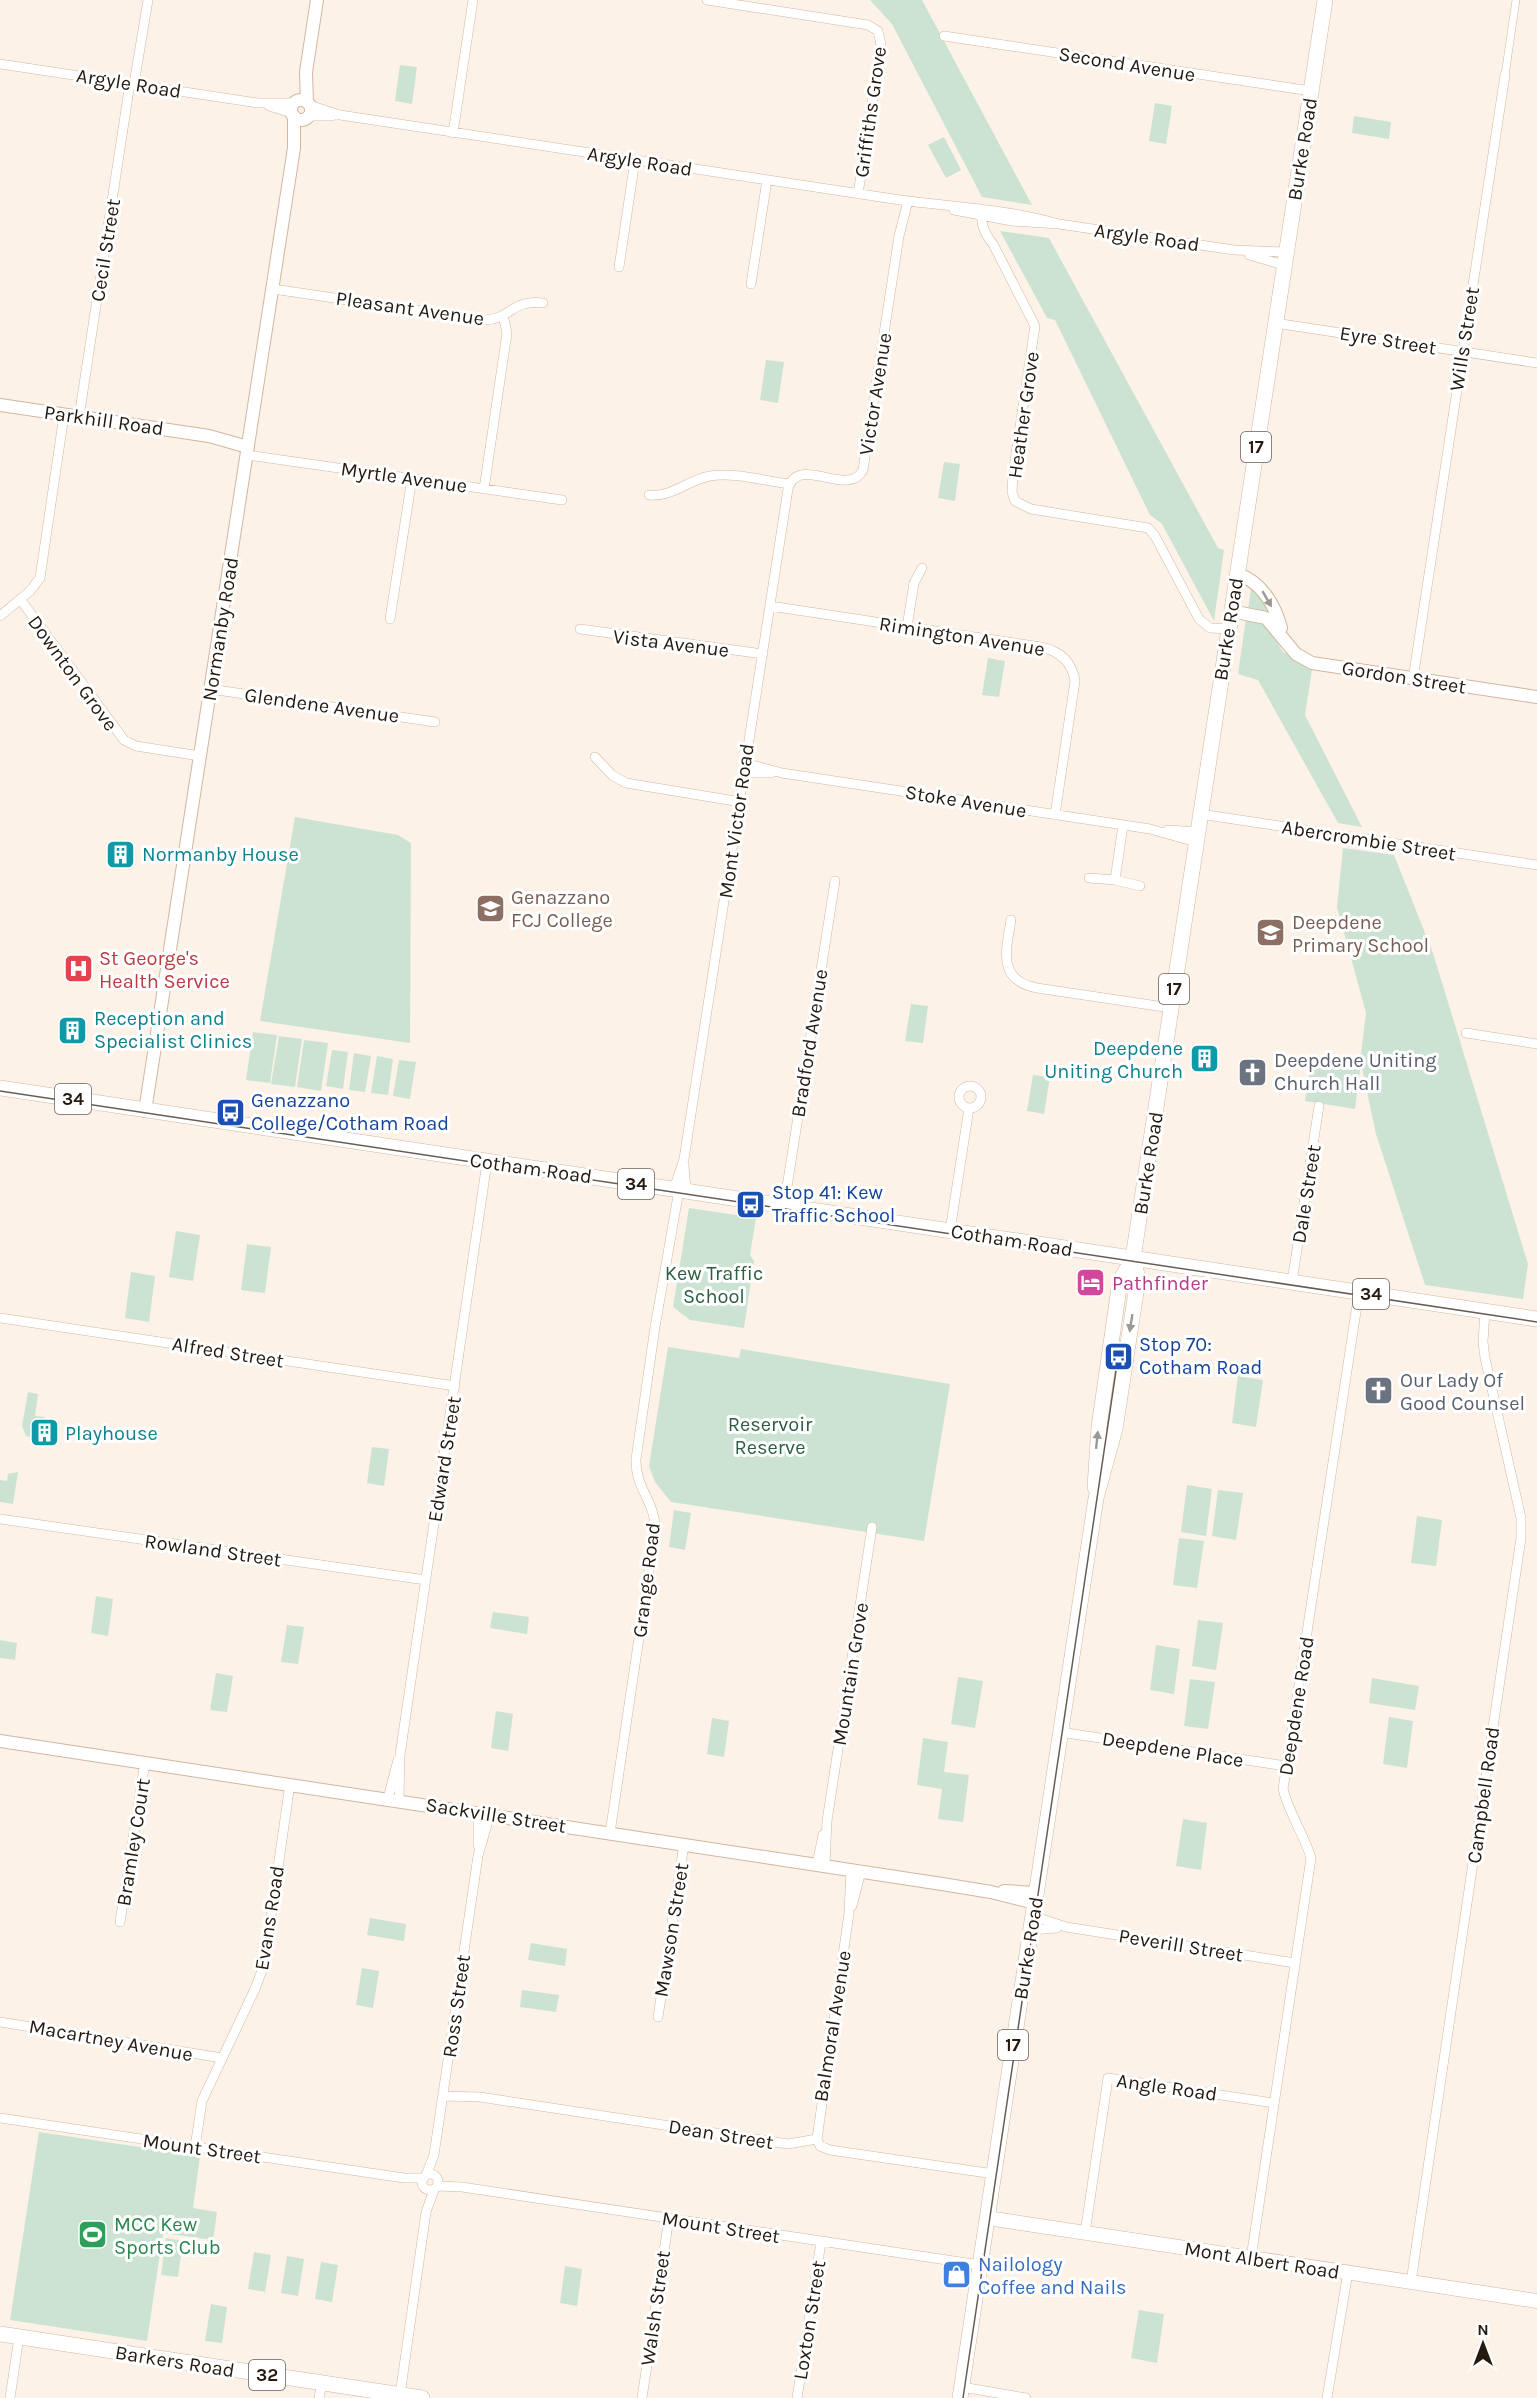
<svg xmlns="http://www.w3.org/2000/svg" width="1537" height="2398" viewBox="0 0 1537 2398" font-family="Karla,sans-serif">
<rect width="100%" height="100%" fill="#fdf2e8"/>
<path fill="#cce3d4" d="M 870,0 L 922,0 L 1032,205 L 982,197 L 892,24 Z
M 400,65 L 417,67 L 412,104 L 395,101 Z
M 1155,103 L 1172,106 L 1166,144 L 1149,141 Z
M 1354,116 L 1391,122 L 1389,139 L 1352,133 Z
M 944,137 L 961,170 L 946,178 L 928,145 Z
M 1000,231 L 1049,238 L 1218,548 L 1224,550 L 1214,621 L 1162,524 L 1150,515 L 1055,320 L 1047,318 Z
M 766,360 L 784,362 L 778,403 L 760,400 Z
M 944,462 L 960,464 L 955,501 L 938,498 Z
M 1252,583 L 1255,586 L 1271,615 L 1248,609 Z
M 1246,618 L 1265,622 L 1283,652 L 1312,670 L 1305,715 L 1362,827 L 1338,823 L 1258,680 L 1238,674 Z
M 988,658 L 1005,661 L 999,697 L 982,695 Z
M 295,817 L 398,835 L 411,843 L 410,1043 L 260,1021 Z
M 1343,848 L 1394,855 L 1433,953 L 1528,1264 L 1523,1299 L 1425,1285 L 1376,1134 L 1361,1064 L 1355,1109 L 1305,1101 L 1312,1055 L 1360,1062 L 1366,1013 L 1337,907 Z
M 911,1004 L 928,1006 L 923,1043 L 905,1041 Z
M 253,1032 L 277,1035 L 270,1083 L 246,1080 Z
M 279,1036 L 302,1039 L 295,1087 L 271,1084 Z
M 304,1040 L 328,1043 L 321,1091 L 297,1087 Z
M 332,1050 L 348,1052 L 343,1089 L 326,1086 Z
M 354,1053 L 371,1056 L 365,1092 L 349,1090 Z
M 377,1056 L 393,1059 L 388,1095 L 371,1093 Z
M 399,1060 L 416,1062 L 410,1099 L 393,1096 Z
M 1033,1075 L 1050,1077 L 1044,1114 L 1027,1111 Z
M 689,1208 L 756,1218 L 750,1255 L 754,1261 L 744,1328 L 690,1320 L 673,1307 Z
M 176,1231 L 200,1235 L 193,1281 L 169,1277 Z
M 247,1244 L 271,1247 L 265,1293 L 241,1290 Z
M 131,1272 L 155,1276 L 149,1322 L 125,1318 Z
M 668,1347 L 739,1358 L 741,1349 L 950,1384 L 924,1541 L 671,1502 L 655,1482 L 649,1466 Z
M 1238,1376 L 1263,1380 L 1256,1427 L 1232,1423 Z
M 28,1392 L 38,1394 L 35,1416 L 45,1417 L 44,1424 L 59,1427 L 58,1430 L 32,1426 L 30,1437 L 26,1436 L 22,1426 Z
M 372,1447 L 389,1449 L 384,1486 L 367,1483 Z
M 18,1472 L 13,1504 L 0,1502 L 0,1480 L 7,1481 L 8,1474 Z
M 1187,1485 L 1212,1489 L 1206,1536 L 1181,1532 Z
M 1218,1490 L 1243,1493 L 1236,1540 L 1212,1536 Z
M 674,1510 L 691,1513 L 685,1550 L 669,1547 Z
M 1417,1516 L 1442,1520 L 1436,1566 L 1411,1563 Z
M 1179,1538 L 1204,1541 L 1197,1588 L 1173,1585 Z
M 96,1596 L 113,1599 L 108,1636 L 91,1633 Z
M 493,1612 L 529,1617 L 527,1634 L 490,1628 Z
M 1198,1620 L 1223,1623 L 1216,1670 L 1192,1666 Z
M 287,1625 L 304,1627 L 298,1664 L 281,1662 Z
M 0,1640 L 17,1643 L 15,1660 L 0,1658 Z
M 1156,1645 L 1180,1649 L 1174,1694 L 1150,1690 Z
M 216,1673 L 233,1676 L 227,1712 L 210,1710 Z
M 958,1677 L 983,1681 L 975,1728 L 951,1724 Z
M 1372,1678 L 1419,1686 L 1415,1710 L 1369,1703 Z
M 1190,1679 L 1215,1682 L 1208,1729 L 1184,1726 Z
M 496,1711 L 513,1714 L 508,1751 L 491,1748 Z
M 1389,1717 L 1413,1721 L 1407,1768 L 1383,1764 Z
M 712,1718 L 729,1721 L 724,1757 L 707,1754 Z
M 923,1738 L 948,1742 L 944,1772 L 969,1775 L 963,1822 L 938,1819 L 942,1789 L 917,1785 Z
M 1183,1819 L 1207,1823 L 1201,1870 L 1176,1866 Z
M 370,1918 L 406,1924 L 404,1941 L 367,1935 Z
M 531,1943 L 567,1949 L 565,1966 L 528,1960 Z
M 362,1968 L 379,1971 L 373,2008 L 356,2005 Z
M 522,1990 L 559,1995 L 556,2012 L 520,2007 Z
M 39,2132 L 200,2156 L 193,2208 L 217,2212 L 213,2240 L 163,2233 L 147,2341 L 10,2320 Z
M 166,2238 L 183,2241 L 178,2277 L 161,2275 Z
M 254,2252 L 271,2255 L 265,2292 L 248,2289 Z
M 287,2256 L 304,2259 L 298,2296 L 281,2293 Z
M 321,2262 L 338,2265 L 332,2302 L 315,2299 Z
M 565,2266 L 582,2269 L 577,2306 L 560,2303 Z
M 211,2304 L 227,2307 L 222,2343 L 205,2341 Z
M 1139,2310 L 1164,2314 L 1157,2363 L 1131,2358 Z"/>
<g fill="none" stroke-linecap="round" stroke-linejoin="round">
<defs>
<path id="pedestrian" d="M 1505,75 L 1516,0"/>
<path id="minor" d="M 707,0 L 868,25 L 878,31 L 881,45 L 858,194
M 944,36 L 1311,91
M 0,64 L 258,103 L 293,103
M 134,84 L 148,0
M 309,105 L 340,115 L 900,200 C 954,207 1007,209 1059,224
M 269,106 L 292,113
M 307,116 L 332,116
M 453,133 L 473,0
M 982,209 C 980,223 984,233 993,244 L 1035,326 L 1013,474 L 1012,492 L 1015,501 L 1031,509 L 1148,528 L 1155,536 L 1199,619 L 1210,628 L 1228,629
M 954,210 L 1012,221 L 1059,224 L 1234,250 L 1286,252
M 1249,255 L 1284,265
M 619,267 L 635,160
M 751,284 L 767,180
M 273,289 L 484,320 C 510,320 512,299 543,303
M 1275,323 L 1537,363
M 79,417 L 130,83
M 247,455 L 562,500
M 484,489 L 507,333 L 503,315
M 649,495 C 674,497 687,480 710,476 C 734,472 765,481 789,484
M 20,599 L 124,740 L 136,746 L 200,756
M 770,606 L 1041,647 C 1060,651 1072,662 1075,681 L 1055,815
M 0,616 L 30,591 L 40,578 L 64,415
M 390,619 L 412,478
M 907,627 L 914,583 L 922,568
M 580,629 L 763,654
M 1413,679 L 1505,75
M 210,689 L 435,722
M 595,757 L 612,775 L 626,783 L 741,802
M 744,763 L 782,773 L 1150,829 L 1196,842
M 744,773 L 771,773
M 1200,814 L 1537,865
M 1168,830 L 1198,832
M 1089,878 L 1115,880 L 1140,886
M 1115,880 L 1123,825
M 1011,920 C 1006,951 997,980 1037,988 L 1171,1008
M 1466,1033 L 1537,1044
M959 1097a11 11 0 1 1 22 0a11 11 0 1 1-22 0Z
M 684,1165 L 686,1191
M 674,1189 L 684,1159 L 788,489 C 798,453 848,499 863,470 L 899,236 L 908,201
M 784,1206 L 835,881
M 950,1231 L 969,1108
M 1292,1282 L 1319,1106
M 0,1318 L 455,1386
M 0,1519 L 426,1580
M 1060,1732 L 1286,1766
M 388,1798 L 398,1760
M 399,1800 L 400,1755 L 487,1162
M 478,1812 L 478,1845
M 610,1833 L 655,1530 C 656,1502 635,1489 636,1459 L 655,1327 L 679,1190
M 817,1864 L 823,1835
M 825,1865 L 827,1821 L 872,1527
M 852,1906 L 861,1871
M 1033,1916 L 1066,1927 L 1295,1963
M 120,1922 L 145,1762
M 1031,1930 L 1057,1928
M 658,2017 L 684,1844
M 0,2022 L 222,2058
M 443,2096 L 480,2097 L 788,2144 L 817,2139 L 820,2146 L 830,2150 L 994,2174
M 0,2118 L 404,2178 L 424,2178
M 817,2139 L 849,1913 L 851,1870
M 195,2147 L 202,2101 L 255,1989 L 264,1965 L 290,1784
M422 2182a8 8 0 1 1 16 0a8 8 0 1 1-16 0Z
M 426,2175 L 434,2155 L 478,1856 L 490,1814
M 437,2186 L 462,2187 L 980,2265
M 1085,2233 L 1108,2078 L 1274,2103
M 1251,2258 L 1311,1858 C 1304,1834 1289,1814 1283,1789 L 1359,1292
M 1411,2282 L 1521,1538 L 1521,1518 L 1485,1358 L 1483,1342 L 1485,1311
M 962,2387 L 1026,2398
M 400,2395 L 426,2212 L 434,2190
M 10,2398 L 19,2337
M 319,2398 L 322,2383
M 642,2398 L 669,2218
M 797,2398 L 821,2242
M 1327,2398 L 1348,2272"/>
<path id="tertiary" d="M291 110a10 10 0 1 1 20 0a10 10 0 1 1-20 0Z
M 307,102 L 306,72 L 317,0
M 0,405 L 209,436 L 248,447
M 1237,574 C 1261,581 1275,605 1281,628
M 1231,611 L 1266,618 L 1296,654 L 1312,663 L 1537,697
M 145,1111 L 294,148 L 294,116
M 0,1741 L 942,1884 L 991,1892 L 1035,1903
M 1004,1891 L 1036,1893"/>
<path id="secondary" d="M 987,2218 L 1537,2301"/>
<path id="primary" d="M 0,1088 L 1537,1319
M 1095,1487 L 1099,1427 L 1120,1281 L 1133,1258
M 0,2334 L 422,2398
M 960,2398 L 1096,1498 L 1115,1429 L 1138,1279 L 1133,1258 L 1325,0"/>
</defs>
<use href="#pedestrian" stroke="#d1b69e" stroke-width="8"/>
<use href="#minor" stroke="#d1b69e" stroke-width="10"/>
<use href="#tertiary" stroke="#d1b69e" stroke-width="14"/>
<use href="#secondary" stroke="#d1b69e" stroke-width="15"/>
<use href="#primary" stroke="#d1b69e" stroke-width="16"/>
<use href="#pedestrian" stroke="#fff" stroke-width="7"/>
<use href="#minor" stroke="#fff" stroke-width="9"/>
<use href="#tertiary" stroke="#fff" stroke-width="12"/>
<use href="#secondary" stroke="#fff" stroke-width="14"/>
<use href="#primary" stroke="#fff" stroke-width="15"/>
<path stroke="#675d54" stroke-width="1.5" d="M 0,1091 L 1537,1322
M 963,2398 L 1120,1344"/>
</g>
<defs><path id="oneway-solid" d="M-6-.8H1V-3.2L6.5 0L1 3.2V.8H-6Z" transform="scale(1.5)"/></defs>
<g fill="#9c9894">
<use href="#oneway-solid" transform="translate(1267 599) rotate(60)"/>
<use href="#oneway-solid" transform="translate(1131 1323) rotate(99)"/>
<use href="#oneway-solid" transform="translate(1097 1440) rotate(-84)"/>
</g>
<defs>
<symbol id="building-square" viewBox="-11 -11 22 22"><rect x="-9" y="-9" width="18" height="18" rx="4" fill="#0f9aa8" stroke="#fff"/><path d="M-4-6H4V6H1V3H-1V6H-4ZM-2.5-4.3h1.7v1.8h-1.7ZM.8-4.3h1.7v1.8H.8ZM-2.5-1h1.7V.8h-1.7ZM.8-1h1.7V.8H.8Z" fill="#fff"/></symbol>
<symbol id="school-square" viewBox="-11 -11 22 22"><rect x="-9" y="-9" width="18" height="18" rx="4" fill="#8d6e63" stroke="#fff"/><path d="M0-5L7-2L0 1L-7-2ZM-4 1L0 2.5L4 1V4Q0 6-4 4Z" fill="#fff"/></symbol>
<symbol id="hospital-square" viewBox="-11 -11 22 22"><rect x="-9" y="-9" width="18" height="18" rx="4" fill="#e0444e" stroke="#fff"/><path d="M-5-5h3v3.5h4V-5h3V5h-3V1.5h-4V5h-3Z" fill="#fff"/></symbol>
<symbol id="church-square" viewBox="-11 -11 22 22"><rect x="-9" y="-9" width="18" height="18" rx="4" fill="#6b7280" stroke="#fff"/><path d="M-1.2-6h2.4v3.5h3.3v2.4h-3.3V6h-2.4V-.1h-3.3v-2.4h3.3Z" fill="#fff"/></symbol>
<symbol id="bus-square" viewBox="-11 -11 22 22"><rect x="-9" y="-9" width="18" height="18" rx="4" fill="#1a4fb4" stroke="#fff"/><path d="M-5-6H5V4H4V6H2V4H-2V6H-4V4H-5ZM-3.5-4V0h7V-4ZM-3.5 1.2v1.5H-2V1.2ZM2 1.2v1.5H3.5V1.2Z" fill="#fff"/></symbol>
<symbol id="hotel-square" viewBox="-11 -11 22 22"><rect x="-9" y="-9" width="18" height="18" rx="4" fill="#d1479c" stroke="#fff"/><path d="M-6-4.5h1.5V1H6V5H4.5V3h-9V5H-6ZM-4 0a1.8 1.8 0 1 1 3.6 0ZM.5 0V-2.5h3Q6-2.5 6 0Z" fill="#fff"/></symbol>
<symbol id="stadium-square" viewBox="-11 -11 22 22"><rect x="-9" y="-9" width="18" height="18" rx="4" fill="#2e9e5b" stroke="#fff"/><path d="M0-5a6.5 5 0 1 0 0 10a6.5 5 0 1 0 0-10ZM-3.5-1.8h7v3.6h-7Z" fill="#fff"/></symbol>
<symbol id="shop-square" viewBox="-11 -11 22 22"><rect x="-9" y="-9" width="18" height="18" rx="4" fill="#3f7fe0" stroke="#fff"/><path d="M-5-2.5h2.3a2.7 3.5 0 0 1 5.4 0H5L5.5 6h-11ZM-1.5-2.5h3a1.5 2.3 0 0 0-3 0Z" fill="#fff"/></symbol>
</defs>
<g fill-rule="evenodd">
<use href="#building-square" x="104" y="838" width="33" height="33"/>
<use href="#school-square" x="474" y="892" width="33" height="33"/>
<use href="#school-square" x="1254" y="916" width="33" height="33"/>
<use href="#hospital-square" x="62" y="952" width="33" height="33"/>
<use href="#building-square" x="56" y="1014" width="33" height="33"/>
<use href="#building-square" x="1188" y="1042" width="33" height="33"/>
<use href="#church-square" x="1236" y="1056" width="33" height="33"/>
<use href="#bus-square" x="214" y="1096" width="33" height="33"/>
<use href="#bus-square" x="734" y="1188" width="33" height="33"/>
<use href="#hotel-square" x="1074" y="1266" width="33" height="33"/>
<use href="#bus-square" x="1102" y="1340" width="33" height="33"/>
<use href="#church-square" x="1362" y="1374" width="33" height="33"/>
<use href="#building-square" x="28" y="1416" width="33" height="33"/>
<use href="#stadium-square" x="76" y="2218" width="33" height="33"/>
<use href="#shop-square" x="940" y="2258" width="33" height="33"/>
</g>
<g text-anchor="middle" stroke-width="6" stroke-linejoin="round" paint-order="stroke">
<g fill="#fff" stroke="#665f58" stroke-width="1.5">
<rect x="1241" y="432" width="30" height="30" rx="4.5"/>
<rect x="1159" y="974" width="30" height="30" rx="4.5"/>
<rect x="55" y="1084" width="36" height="30" rx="4.5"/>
<rect x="618" y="1169" width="36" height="30" rx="4.5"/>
<rect x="1353" y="1279" width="36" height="30" rx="4.5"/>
<rect x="998" y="2030" width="30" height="30" rx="4.5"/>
<rect x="249" y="2360" width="36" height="30" rx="4.5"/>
</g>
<g font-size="18" font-weight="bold" fill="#241a11">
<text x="1256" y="453">17</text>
<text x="1174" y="995">17</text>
<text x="73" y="1105">34</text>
<text x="636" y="1190">34</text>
<text x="1371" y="1300">34</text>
<text x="1013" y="2051">17</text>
<text x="267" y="2381">32</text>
</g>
<g font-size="20" fill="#241a11" stroke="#fff">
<text transform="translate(1127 64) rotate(9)" y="7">Second Avenue</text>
<text transform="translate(129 83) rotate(9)" y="7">Argyle Road</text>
<text transform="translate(870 112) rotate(-82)" y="7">Griffiths Grove</text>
<text transform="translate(1302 149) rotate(-81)" y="7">Burke Road</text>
<text transform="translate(640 161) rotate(9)" y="7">Argyle Road</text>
<text transform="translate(1147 237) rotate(8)" y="7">Argyle Road</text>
<text transform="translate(105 250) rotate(-81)" y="7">Cecil Street</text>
<text transform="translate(410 308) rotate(8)" y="7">Pleasant Avenue</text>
<text transform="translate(1464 339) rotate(-81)" y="7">Wills Street</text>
<text transform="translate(1388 340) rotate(9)" y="7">Eyre Street</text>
<text transform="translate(875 394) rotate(-81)" y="7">Victor Avenue</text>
<text transform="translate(1023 415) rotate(-82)" y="7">Heather Grove</text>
<text transform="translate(104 420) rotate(8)" y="7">Parkhill Road</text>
<text transform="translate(404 477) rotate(8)" y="7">Myrtle Avenue</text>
<text transform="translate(220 629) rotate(-81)" y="7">Normanby Road</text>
<text transform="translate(1228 629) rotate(-81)" y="7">Burke Road</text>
<text transform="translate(962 636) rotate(9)" y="7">Rimington Avenue</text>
<text transform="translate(671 643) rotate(7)" y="7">Vista Avenue</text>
<text transform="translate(73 673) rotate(54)" y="7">Downton Grove</text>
<text transform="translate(1404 677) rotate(9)" y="7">Gordon Street</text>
<text transform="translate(322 705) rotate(8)" y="7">Glendene Avenue</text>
<text transform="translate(966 801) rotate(9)" y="7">Stoke Avenue</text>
<text transform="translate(736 821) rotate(-82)" y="7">Mont Victor Road</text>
<text transform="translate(1369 840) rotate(9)" y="7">Abercrombie Street</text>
<text transform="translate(809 1043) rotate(-81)" y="7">Bradford Avenue</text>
<text transform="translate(1148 1163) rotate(-81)" y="7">Burke Road</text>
<text transform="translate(531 1168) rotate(8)" y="7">Cotham Road</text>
<text transform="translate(1306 1194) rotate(-81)" y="7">Dale Street</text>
<text transform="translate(1012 1240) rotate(9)" y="7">Cotham Road</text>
<text transform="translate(228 1352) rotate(9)" y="7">Alfred Street</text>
<text transform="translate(444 1459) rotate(-81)" y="7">Edward Street</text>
<text transform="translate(213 1550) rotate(8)" y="7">Rowland Street</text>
<text transform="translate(646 1580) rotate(-83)" y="7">Grange Road</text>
<text transform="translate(850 1674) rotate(-81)" y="7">Mountain Grove</text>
<text transform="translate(1296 1706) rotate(-81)" y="7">Deepdene Road</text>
<text transform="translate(1173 1749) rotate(9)" y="7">Deepdene Place</text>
<text transform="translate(1483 1795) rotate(-82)" y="7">Campbell Road</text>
<text transform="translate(496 1815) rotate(9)" y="7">Sackville Street</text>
<text transform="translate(133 1842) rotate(-81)" y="7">Bramley Court</text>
<text transform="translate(269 1918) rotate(-81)" y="7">Evans Road</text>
<text transform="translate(671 1930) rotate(-81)" y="7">Mawson Street</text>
<text transform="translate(1181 1945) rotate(9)" y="7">Peverill Street</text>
<text transform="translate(1028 1948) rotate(-81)" y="7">Burke Road</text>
<text transform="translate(456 2006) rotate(-82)" y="7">Ross Street</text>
<text transform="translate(832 2026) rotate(-81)" y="7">Balmoral Avenue</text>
<text transform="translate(111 2040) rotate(10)" y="7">Macartney Avenue</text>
<text transform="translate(1167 2087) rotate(8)" y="7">Angle Road</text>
<text transform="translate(721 2134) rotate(9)" y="7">Dean Street</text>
<text transform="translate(202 2148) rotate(8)" y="7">Mount Street</text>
<text transform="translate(721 2227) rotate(9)" y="7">Mount Street</text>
<text transform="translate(1262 2260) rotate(9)" y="7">Mont Albert Road</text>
<text transform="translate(655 2308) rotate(-82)" y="7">Walsh Street</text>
<text transform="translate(809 2320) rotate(-81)" y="7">Loxton Street</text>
<text transform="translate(175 2361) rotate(9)" y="7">Barkers Road</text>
</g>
<g font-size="20" fill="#0d838f" stroke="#fff" text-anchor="start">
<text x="142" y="861">Normanby House</text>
<text x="94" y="1025">Reception and<tspan x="94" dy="23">Specialist Clinics</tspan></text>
<text x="1183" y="1055" text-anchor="end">Deepdene<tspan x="1183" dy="23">Uniting Church</tspan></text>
<text x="65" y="1440">Playhouse</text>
</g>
<g font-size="20" fill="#785e54" stroke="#fff" text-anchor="start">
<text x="511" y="904">Genazzano<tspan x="511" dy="23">FCJ College</tspan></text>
<text x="1292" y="929">Deepdene<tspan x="1292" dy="23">Primary School</tspan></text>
</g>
<g font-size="20" fill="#be3a42" stroke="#fff" text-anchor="start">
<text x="99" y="965">St George's<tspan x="99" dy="23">Health Service</tspan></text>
</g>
<g font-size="20" fill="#5b616d" stroke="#fff" text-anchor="start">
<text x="1274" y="1067">Deepdene Uniting<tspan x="1274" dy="23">Church Hall</tspan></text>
<text x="1400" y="1387">Our Lady Of<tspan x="1400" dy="23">Good Counsel</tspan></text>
</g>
<g font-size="20" fill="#164399" stroke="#fff" text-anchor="start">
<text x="251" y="1107">Genazzano<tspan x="251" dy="23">College/Cotham Road</tspan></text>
<text x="772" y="1199">Stop 41: Kew<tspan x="772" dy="23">Traffic School</tspan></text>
<text x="1139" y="1351">Stop 70:<tspan x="1139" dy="23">Cotham Road</tspan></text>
</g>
<g font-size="20" fill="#2d5e42" stroke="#fff">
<text x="714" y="1280">Kew Traffic<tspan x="714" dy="23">School</tspan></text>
<text x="770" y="1431">Reservoir<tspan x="770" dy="23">Reserve</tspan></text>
</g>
<g font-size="20" fill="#b23c85" stroke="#fff" text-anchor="start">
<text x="1112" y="1290">Pathfinder</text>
</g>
<g font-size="20" fill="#27864d" stroke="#fff" text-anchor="start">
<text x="114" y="2231">MCC Kew<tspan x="114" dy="23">Sports Club</tspan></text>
</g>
<g font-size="20" fill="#366cbe" stroke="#fff" text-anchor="start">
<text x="978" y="2271">Nailology<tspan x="978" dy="23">Coffee and Nails</tspan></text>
</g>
</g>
<g transform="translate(1483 2344)" stroke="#ffffff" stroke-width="4.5" paint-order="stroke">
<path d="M0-4.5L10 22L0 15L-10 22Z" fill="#241a11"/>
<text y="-9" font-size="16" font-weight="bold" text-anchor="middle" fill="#241a11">N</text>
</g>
</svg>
